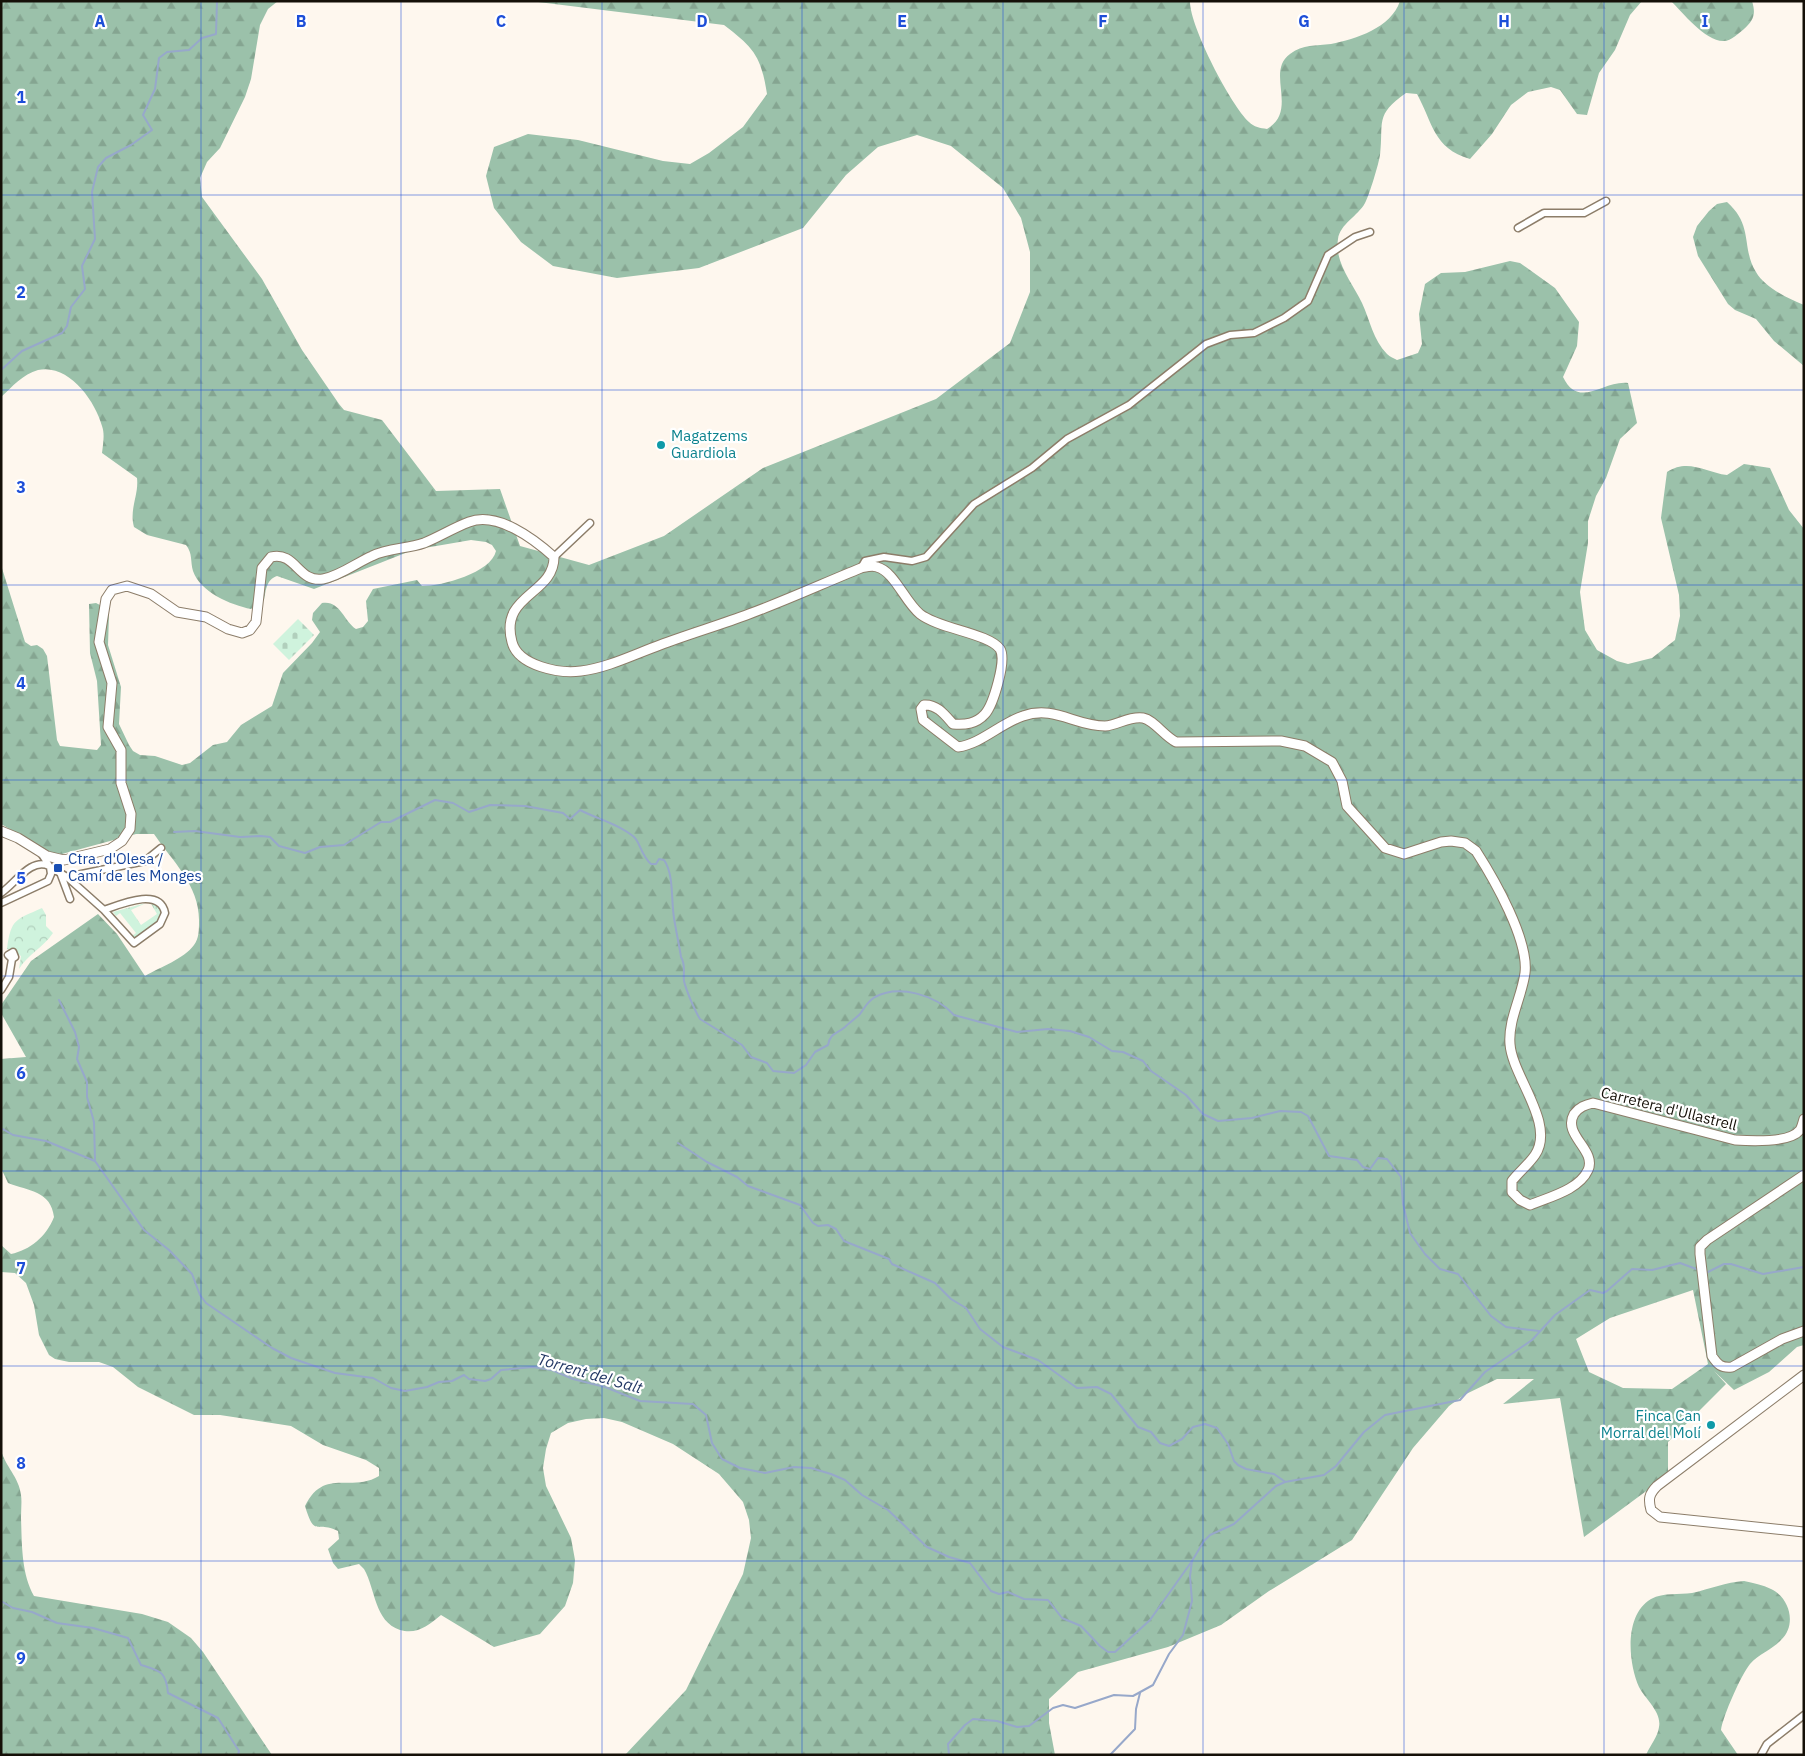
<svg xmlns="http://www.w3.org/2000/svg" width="1805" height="1756" viewBox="0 0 1805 1756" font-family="'IBM Plex Sans',sans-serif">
<defs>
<pattern id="grass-tufts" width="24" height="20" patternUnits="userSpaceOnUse" patternTransform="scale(1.25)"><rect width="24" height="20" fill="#cff3dd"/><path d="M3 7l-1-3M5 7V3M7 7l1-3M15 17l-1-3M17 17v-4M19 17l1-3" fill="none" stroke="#b1cfbc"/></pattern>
<pattern id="forest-firs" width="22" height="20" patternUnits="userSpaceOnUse" patternTransform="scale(1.25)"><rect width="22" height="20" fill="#9bc1aa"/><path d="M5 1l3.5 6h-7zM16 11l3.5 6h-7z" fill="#85a591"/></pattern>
<pattern id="cemetery-stones" width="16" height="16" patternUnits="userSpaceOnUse" patternTransform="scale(1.25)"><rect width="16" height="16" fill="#cff3dd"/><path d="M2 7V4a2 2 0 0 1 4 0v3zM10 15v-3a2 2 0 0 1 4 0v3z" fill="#b1cfbc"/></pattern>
<pattern id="park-crowns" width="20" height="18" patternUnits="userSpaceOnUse" patternTransform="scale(1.25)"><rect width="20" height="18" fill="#cff3dd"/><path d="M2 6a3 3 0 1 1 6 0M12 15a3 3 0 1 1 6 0" fill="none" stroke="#b1cfbc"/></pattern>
</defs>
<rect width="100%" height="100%" fill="#fef7ee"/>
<path fill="url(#grass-tufts)" d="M 150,902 C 177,909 147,934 134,939 L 132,936 L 136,933 L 120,913 L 116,916 L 113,912 L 146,903 L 131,910 L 141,925 L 157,914 Z"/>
<path fill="url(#forest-firs)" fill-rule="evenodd" d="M 1,1 L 278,1 L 268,9 L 260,25 L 251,79 L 245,97 L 220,148 L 207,162 L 200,178 L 202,197 L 262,279 L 302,350 L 339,404 L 344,410 L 382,420 L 436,491 L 500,489 L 520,546 L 589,565 L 664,536 L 763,468 L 936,399 L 1010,343 L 1030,292 L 1030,252 L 1021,218 L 1003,188 L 951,146 L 917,135 L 878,147 L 846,175 L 803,228 L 699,268 L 617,278 L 553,266 L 521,242 L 494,208 L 486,176 L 494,147 L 528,134 L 578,140 L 663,161 L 690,164 L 709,153 L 743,127 L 767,94 C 761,56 754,48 724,25 L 530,1 L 1190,1 C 1189,25 1231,106 1249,122 C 1254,127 1260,128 1267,129 C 1299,110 1265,72 1290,54 C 1303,44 1316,46 1331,44 C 1356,39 1391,28 1400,1 L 1642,1 L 1630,15 L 1615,50 L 1599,73 L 1587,115 L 1577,114 L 1560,90 L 1551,87 L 1528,92 L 1511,105 L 1492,134 L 1470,159 C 1433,148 1433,123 1417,94 L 1406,93 C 1374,115 1384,123 1380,155 C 1379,163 1369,196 1365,203 C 1358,216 1340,224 1338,239 C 1334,262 1353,284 1362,303 C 1370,320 1373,340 1387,354 C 1390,357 1394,358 1397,360 L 1418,353 L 1422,344 L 1419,314 L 1425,284 L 1441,273 L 1465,272 L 1510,261 L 1520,263 L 1555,288 L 1579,322 L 1577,346 L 1563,377 C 1579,410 1603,380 1628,383 L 1637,423 L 1620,439 L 1606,478 L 1596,496 L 1588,521 L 1588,543 L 1580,592 L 1585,630 L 1597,650 L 1617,661 L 1628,664 L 1652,658 L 1675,640 L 1680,616 L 1679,595 L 1661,518 L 1667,472 C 1688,458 1705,472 1727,475 L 1744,464 L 1770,468 L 1789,510 L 1804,529 L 1804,1345 L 1797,1347 L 1769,1372 L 1734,1390 L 1714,1371 L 1726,1384 L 1668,1442 L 1668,1475 L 1584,1537 L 1560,1398 L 1503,1404 L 1534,1379 L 1497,1379 L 1464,1395 L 1449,1406 L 1413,1448 L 1352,1540 L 1269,1591 L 1221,1625 L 1168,1647 L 1078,1672 L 1049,1699 L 1049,1723 L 1055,1755 L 625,1755 L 686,1690 L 743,1574 L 751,1538 L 749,1520 L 743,1502 L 719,1474 L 673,1444 L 622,1422 L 604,1418 L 586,1419 L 568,1423 L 551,1433 L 546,1449 L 543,1468 L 546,1486 L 571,1538 L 575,1560 L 573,1583 L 565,1606 L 540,1634 L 494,1647 L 441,1615 C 429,1625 417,1635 400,1630 C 374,1621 376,1590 364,1569 L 359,1564 L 338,1569 L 333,1563 L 328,1549 L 339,1539 L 338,1531 C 316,1520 315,1539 305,1506 C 324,1467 351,1493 379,1476 L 379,1468 L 366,1460 L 323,1445 L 291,1426 L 220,1415 L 194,1415 L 138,1387 L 113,1367 L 99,1362 L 69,1362 L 55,1359 L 49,1355 L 39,1335 L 34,1305 L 26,1283 L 15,1273 L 1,1272 L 1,1245 L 11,1254 C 30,1250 46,1237 54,1217 C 51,1191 29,1191 8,1183 L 1,1168 L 1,1059 L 26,1057 L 1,1013 L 1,1005 L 31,961 L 98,914 L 117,934 L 145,976 C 160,967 184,959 194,945 C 199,939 199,929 199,922 C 200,886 173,862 154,834 L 136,834 L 62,854 L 52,853 L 1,824 L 1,565 L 25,642 L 31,646 L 37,645 L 43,649 L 47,656 L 57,740 L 60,746 L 97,750 L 101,745 L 97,681 L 90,653 L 89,604 L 96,603 L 106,608 L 109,615 L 108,645 L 121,687 L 119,724 L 129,745 L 133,751 L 140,755 L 155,756 L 182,765 L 190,763 L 213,745 L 227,742 L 241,725 L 272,706 L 283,673 L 312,643 L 320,632 L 312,620 L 313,613 L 322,603 C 340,600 343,620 356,629 L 363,627 L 368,621 L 366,601 L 373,589 L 417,580 L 422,586 C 442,586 491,573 496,551 L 492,545 L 486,542 L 471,540 L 413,550 L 314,589 L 277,576 C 266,580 266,590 264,600 L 251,609 C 231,605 200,592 193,571 C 190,561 193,554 186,545 L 147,535 L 134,527 C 129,509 139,495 137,478 L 102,453 C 103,444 105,434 102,426 C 95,400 68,363 38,370 C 23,374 12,387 1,397 ZM 1693,1290 L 1708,1364 L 1672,1389 L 1623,1388 L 1589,1372 L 1576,1339 L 1610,1318 Z
M 1671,1 L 1752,1 C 1756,14 1754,20 1744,29 C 1739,33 1731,41 1724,41 C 1706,42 1682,12 1671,1 Z
M 1727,202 C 1754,226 1741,248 1756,272 C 1764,287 1789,299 1804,305 L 1804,366 L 1774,341 L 1756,319 L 1735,310 L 1728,304 L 1698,256 L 1693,237 L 1697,226 L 1709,211 L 1717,204 Z
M 1,1450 C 5,1466 19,1477 21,1495 C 22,1502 21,1510 21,1518 C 22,1543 21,1573 34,1596 L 142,1614 L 168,1622 L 191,1638 L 203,1652 L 272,1755 L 1,1755 Z
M 1744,1581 C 1753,1583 1763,1585 1771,1589 C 1790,1598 1797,1625 1781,1640 C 1772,1650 1759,1654 1750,1664 C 1741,1675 1723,1716 1721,1730 L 1738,1755 L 1646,1755 C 1650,1746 1658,1736 1659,1727 C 1662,1712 1645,1699 1639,1687 C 1628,1662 1624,1615 1651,1599 C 1664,1592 1679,1595 1692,1593 C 1710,1589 1726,1582 1744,1581 Z"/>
<path fill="url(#cemetery-stones)" d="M 298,619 L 314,635 L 289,660 L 273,644 Z"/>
<path fill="url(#park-crowns)" d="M 42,908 L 46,915 L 46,926 L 53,933 C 43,948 28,954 19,969 L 21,956 L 14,951 L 7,949 C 11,918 16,920 42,908 Z"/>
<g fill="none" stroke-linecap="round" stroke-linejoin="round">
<path stroke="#97a8ca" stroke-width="2" d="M 1,370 L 22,351 L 62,333 L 67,326 L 71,307 L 85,289 L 82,266 L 95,239 L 92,192 L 98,167 L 106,158 L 131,145 L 152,130 L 143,115 L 155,89 L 159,58 L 167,52 L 189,50 L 202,38 L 216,34 L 217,1
M 174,832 L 195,831 L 240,837 L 261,836 L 270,837 L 279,846 L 305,853 L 320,847 L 344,845 L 381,822 L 390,822 L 435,800 L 453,803 L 469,812 L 490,805 L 525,806 L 563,813 L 570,819 L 580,810 C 597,819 619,824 634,837 C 640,842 641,855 651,864 L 656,864 L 659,859 L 664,860 C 674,874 671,900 674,918 C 676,931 679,944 681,957 C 686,965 683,973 684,981 C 686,990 695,1011 700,1019 L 742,1045 L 751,1057 L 767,1063 L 773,1071 L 794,1073 L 806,1065 L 815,1052 L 828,1045 C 830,1033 837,1034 845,1027 C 849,1023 856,1018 860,1014 C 865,1007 867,1002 875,997 C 899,984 936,995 954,1015 L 1017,1032 L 1048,1029 L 1070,1031 L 1089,1037 L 1112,1051 L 1123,1052 L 1143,1061 L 1151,1071 L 1186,1095 L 1203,1114 L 1218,1121 L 1252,1118 L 1280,1111 L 1301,1112 L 1308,1116 L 1329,1156 L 1357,1160 L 1363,1167 L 1370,1169 L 1378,1158 L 1387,1159 L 1401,1177 L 1403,1204 L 1410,1233 L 1425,1254 L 1440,1269 L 1458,1274 L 1491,1316 L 1506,1327 L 1539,1331
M 59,1000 L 75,1032 L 79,1047 L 77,1059 L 87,1082 L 87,1097 L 94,1122 L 95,1160
M 1,1128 L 13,1135 L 46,1141 L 95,1161 L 144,1230 L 169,1250 L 192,1274 L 200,1295 L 206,1303 L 272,1348 L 291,1358 L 335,1373 L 373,1378 L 391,1388 L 405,1391 L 427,1387 L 439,1382 L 452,1381 L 464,1375 L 469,1379 L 485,1381 L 491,1379 L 501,1370 L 533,1367 L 552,1370 L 573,1379 L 605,1387 L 640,1401 L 693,1404 L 706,1415 L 712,1443 L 722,1459 L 740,1468 L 765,1473 L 794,1467 L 811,1468 L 831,1474 L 845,1480 L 862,1495 L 888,1510 L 927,1547 L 949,1557 L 970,1563 L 991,1591 L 999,1594 L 1008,1592 L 1024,1599 L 1048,1600 L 1062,1618 L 1081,1626 L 1100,1646 L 1108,1652 L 1115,1652 L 1150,1620 L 1192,1561
M 678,1143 L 707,1162 L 737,1177 L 748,1186 L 800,1205 L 813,1223 L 818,1226 L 828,1225 L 836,1229 L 844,1241 L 889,1259 L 892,1264 L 935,1283 L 951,1299 L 966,1308 L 980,1329 L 1003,1347 L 1038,1360 L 1077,1388 L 1097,1387 L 1111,1394 L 1138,1427 L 1151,1432 L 1160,1443 L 1169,1446 L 1182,1439 L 1193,1427 L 1205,1424 L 1217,1428 L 1228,1444 L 1234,1461 L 1238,1465 L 1246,1469 L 1274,1474 L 1284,1481
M 1706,1273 L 1724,1264 L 1731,1264 L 1763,1274 L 1804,1267
M 1,1601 L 13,1608 L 32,1612 L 57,1623 L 93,1628 L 128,1638 L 141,1665 C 160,1671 166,1671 168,1693 L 218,1718 L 239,1751 L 238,1755
M 949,1755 L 948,1744 L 965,1725 L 973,1719 L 997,1721 L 1017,1727 L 1029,1726 L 1053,1708 L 1063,1705 L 1075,1708 L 1114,1695 L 1133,1696 L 1153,1685 L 1169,1654 L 1183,1635 L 1192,1601 L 1190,1576 L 1192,1561 L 1204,1541 L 1210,1535 L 1234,1524 L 1276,1486 L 1285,1482 L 1324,1475 L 1336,1466 L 1364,1432 L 1385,1415 L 1460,1400 L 1485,1372 L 1532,1340 L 1555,1315 L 1590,1290 L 1603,1293 L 1607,1291 L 1632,1269 L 1652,1270 L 1680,1263 L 1699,1270
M 1110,1755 L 1135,1729 L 1136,1709 L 1140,1693"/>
<defs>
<path id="street" d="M 1518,228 L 1544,213 L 1584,213 L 1606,201
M 554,557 L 590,523
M 861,568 L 865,561 L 884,557 L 912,561 L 926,557 L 974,504 L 1032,468 L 1067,439 L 1129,405 L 1206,344 L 1230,335 L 1254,333 L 1284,318 L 1308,301 L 1328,255 L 1355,237 L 1370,232
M 41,853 L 50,867 L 67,877 L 104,910 L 134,943 L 160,924 L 165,913 C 160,887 121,904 104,910
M 61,875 L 70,899
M 67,877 L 145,861 L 161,848
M 1,893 C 15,884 31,857 49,866
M 1,903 L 48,881 L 51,874 L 50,867
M 1,990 L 9,977 L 12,959 L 15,957 L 13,952 L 8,955 L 12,959
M 1761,1755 L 1767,1744 L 1804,1715"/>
<path id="secondary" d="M 1,831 L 18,838 L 47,856 L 64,860 L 110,849 L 122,841 L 130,829 L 131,814 L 121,783 L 121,750 L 108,727 L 112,683 L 99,642 L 106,599 L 112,590 L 127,586 L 151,594 L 177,612 L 206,617 L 228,629 L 242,633 L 250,630 L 256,622 L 262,568 L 271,557 C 296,551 298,583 323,579 C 340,576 356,563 372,556 C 388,548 407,549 424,543 C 439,537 453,528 469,522 C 497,511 534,539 554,557 C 554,595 499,594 512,642 C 518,666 560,674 581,671 C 607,668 635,654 660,645 C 689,634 720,625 749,614 C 787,600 824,583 861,568 C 866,567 872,565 877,567 C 894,571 905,602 920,614 C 939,629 988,633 1000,649 C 1007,660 993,705 985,714 C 976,724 965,725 953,724 C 945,715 937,704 924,705 L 921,709 L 923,720 L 958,747 C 981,744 1001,723 1023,716 C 1054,705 1075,726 1105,726 C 1118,725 1129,716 1143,718 C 1154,720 1164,736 1176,742 L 1281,741 L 1305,746 L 1332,762 L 1342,781 L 1347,806 L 1385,848 L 1404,854 L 1441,842 L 1451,841 L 1465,843 L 1476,851 C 1494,879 1529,940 1525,973 C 1522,996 1508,1020 1510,1044 C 1512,1076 1556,1124 1535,1155 C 1529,1164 1519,1172 1512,1181 L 1512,1192 L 1520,1200 L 1530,1205 C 1549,1197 1579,1190 1588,1170 C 1597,1150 1562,1135 1574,1114 C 1579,1107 1585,1105 1593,1103 L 1735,1140 C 1750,1141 1790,1143 1800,1130 C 1802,1127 1803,1122 1804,1119
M 1804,1175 L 1707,1240 L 1700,1247 L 1700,1254 L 1712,1356 C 1718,1365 1721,1368 1732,1367 L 1782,1339 L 1804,1331
M 1804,1375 L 1657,1486 C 1649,1494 1648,1499 1651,1510 L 1660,1517 L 1804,1532"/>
</defs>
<use href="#street" stroke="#8c7d69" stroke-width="9"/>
<use href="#secondary" stroke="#8c7d69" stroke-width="11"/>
<use href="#street" stroke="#fff" stroke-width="6"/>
<use href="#secondary" stroke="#fff" stroke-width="9"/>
</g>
<path fill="none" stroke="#1d4ed8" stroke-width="1" stroke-opacity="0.55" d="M 201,1 L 201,1755M 401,1 L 401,1755M 602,1 L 602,1755M 802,1 L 802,1755M 1003,1 L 1003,1755M 1203,1 L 1203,1755M 1404,1 L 1404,1755M 1604,1 L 1604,1755M 1,195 L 1804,195M 1,390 L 1804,390M 1,585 L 1804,585M 1,780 L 1804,780M 1,976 L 1804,976M 1,1171 L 1804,1171M 1,1366 L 1804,1366M 1,1561 L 1804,1561"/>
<g fill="#0f9aa8" stroke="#fff" stroke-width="2">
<circle cx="661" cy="445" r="5"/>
<circle cx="1711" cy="1425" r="5"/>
</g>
<rect fill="#1a4fb4" stroke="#fff" stroke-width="2" x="53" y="863" width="10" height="10" rx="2.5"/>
<g text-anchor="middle" stroke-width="4.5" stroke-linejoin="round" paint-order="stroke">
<g font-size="15" fill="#0d838f" stroke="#fff" text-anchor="start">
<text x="671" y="441">Magatzems<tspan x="671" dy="17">Guardiola</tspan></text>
<text x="1701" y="1421" text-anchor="end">Finca Can<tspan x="1701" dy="17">Morral del Molí</tspan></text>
</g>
<g font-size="15" fill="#164399" stroke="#fff" text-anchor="start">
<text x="68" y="864">Ctra. d'Olesa /<tspan x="68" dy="17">Camí de les Monges</tspan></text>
</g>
<g font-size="15" fill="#151008" stroke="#fff">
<text transform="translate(1669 1109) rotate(14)" y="5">Carretera d'Ullastrell</text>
</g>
<g font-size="16" font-style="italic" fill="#223764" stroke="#fff">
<text transform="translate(590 1373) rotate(16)" y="6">Torrent del Salt</text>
</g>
</g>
<g font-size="16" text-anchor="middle" font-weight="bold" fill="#1d4ed8" stroke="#fff" stroke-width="4.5" stroke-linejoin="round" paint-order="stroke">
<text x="100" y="27">A</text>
<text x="301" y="27">B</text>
<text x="501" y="27">C</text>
<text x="702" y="27">D</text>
<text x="902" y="27">E</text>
<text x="1103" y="27">F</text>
<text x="1304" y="27">G</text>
<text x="1504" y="27">H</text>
<text x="1705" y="27">I</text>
<text x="21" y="103">1</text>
<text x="21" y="298">2</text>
<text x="21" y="493">3</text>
<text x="21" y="689">4</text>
<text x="21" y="884">5</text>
<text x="21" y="1079">6</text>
<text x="21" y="1274">7</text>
<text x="21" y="1469">8</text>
<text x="21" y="1664">9</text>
</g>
<rect width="1805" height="1756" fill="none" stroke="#151008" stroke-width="5"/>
</svg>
